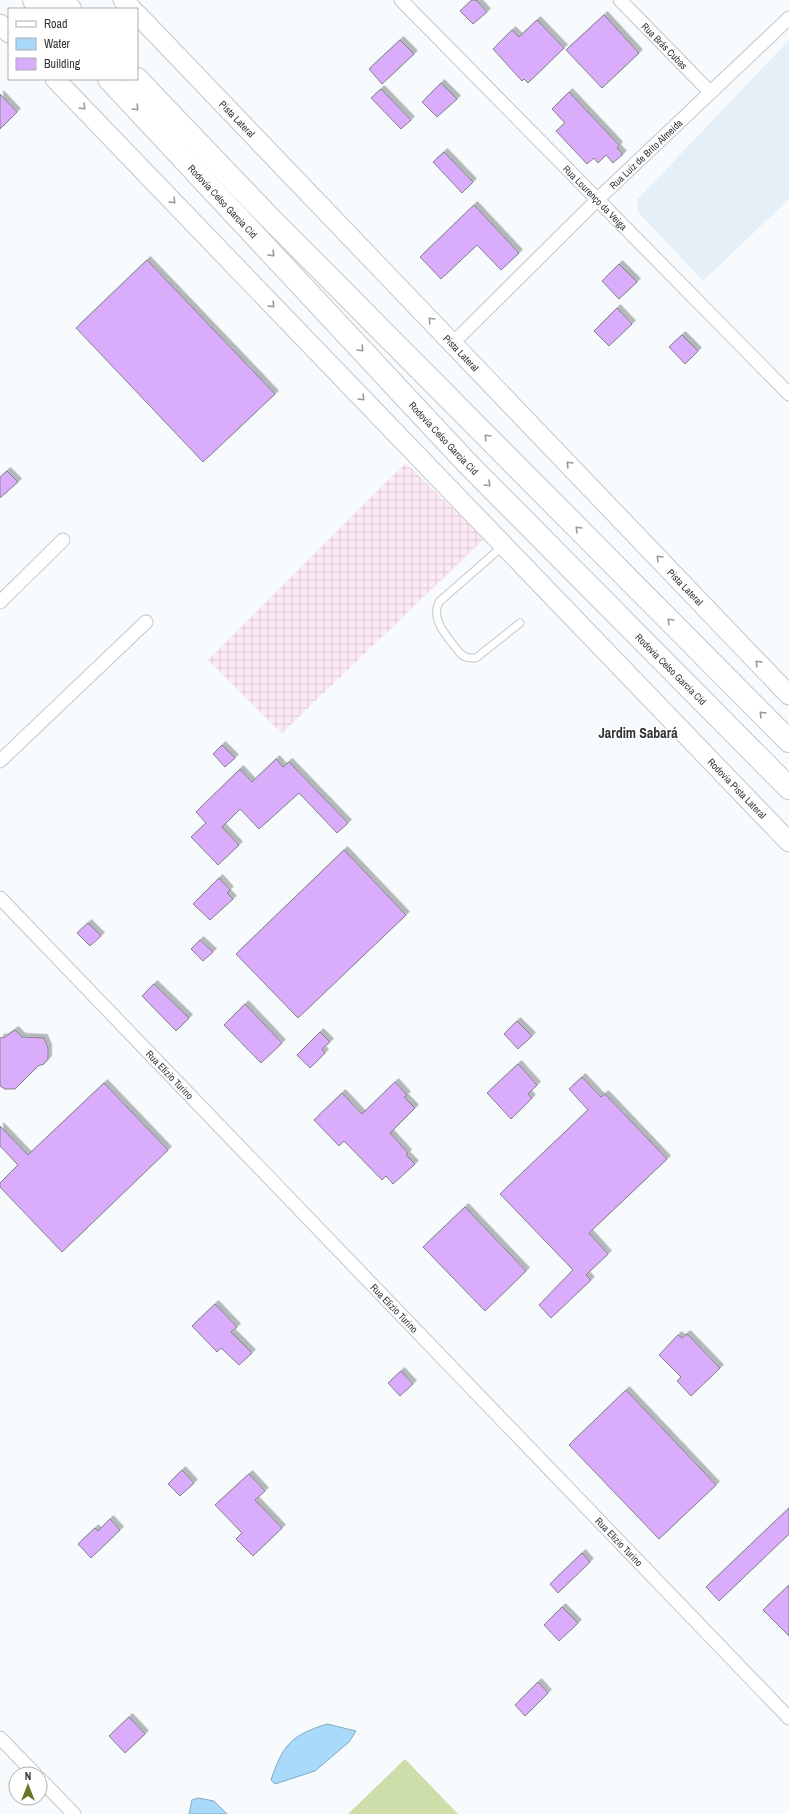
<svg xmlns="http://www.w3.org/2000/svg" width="789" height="1814" viewBox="0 0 789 1814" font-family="'Archivo Narrow',sans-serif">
<defs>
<pattern id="industrial-grid" width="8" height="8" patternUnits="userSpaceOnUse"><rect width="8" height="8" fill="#fdeaf5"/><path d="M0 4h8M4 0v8" fill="none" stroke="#d9c9d3"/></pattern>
<filter id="shadow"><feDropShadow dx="3.5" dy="-3.5" stdDeviation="0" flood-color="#0004"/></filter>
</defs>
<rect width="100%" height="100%" fill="#f7fbfe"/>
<path fill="url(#industrial-grid)" d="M 406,463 L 484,539 L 282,733 L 208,660 Z"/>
<path fill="#e4eff8" d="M 789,40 L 789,199 L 703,281 L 638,212 L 637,200 Z"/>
<path fill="#cedeab" d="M 405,1759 L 458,1814 L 348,1814 Z"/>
<path fill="#a9dafc" stroke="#85a8c0" d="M 327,1724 L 356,1731 L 349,1742 L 315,1771 L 275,1784 L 271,1780 C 283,1744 292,1735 327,1724 Z
M 198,1798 L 214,1801 L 227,1814 L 189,1814 L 192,1800 Z"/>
<path fill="#d9adfb" stroke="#858287" filter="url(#shadow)" d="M 472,0 L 476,0 L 487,12 L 473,24 L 460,11 Z
M 604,15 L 639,53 L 602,88 L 566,50 Z
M 537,20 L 564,48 L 528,83 L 524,79 L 522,81 L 493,49 L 512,30 L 519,37 Z
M 400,40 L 414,54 L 382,84 L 369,69 Z
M 441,83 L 457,99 L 437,117 L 422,102 Z
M 381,89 L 411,120 L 401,129 L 371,98 Z
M 569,92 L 619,145 L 617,148 L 623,154 L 613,163 L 606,155 L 598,163 L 594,158 L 587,164 L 556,131 L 565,123 L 552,109 Z
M 0,94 L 17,112 L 0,129 Z
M 444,152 L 473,182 L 462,193 L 433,162 Z
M 474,205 L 519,253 L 501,270 L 477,245 L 441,279 L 420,257 Z
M 147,260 L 275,394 L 203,462 L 76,328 Z
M 619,264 L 637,282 L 619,299 L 602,281 Z
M 617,308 L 632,324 L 609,346 L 594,331 Z
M 682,335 L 698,351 L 685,364 L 669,347 Z
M 7,471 L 18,482 L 0,498 L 0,477 Z
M 222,745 L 235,758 L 225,767 L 213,754 Z
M 276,759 L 283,767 L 289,762 L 348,823 L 337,833 L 299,793 L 259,829 L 240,809 L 222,827 L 239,845 L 218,865 L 191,837 L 206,823 L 196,812 L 240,769 L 252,782 Z
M 344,850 L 406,915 L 298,1018 L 236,954 Z
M 219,878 L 230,890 L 227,893 L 233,899 L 210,920 L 193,904 Z
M 88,923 L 101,936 L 90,946 L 77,933 Z
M 200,940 L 213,952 L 203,961 L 191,949 Z
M 154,984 L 189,1018 L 176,1031 L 142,996 Z
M 245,1004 L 282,1043 L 261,1063 L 224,1025 Z
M 517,1021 L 532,1036 L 518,1049 L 504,1034 Z
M 15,1030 L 22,1037 L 44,1038 L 48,1048 L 48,1059 L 44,1064 L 38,1066 L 15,1089 L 5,1089 L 0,1086 L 0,1038 L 5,1037 Z
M 320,1032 L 330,1042 L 322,1049 L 325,1053 L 310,1068 L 297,1055 Z
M 518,1064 L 537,1085 L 528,1094 L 532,1098 L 511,1119 L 487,1093 Z
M 582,1077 L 601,1097 L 605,1094 L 667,1159 L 589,1233 L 608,1254 L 586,1275 L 591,1280 L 551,1318 L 539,1305 L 573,1270 L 500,1194 L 588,1110 L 569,1089 Z
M 395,1082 L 407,1095 L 404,1097 L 415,1108 L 390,1133 L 408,1153 L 406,1155 L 415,1164 L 393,1184 L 386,1176 L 382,1180 L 344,1141 L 339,1146 L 314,1120 L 342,1093 L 362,1114 Z
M 104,1083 L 168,1150 L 62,1252 L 0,1187 L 0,1183 L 18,1165 L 0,1146 L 0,1126 L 28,1155 Z
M 465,1207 L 526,1271 L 485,1311 L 423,1247 Z
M 215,1304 L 237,1327 L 231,1332 L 252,1353 L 239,1365 L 221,1348 L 217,1352 L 192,1326 Z
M 687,1334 L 720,1368 L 691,1396 L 677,1381 L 681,1377 L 659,1355 L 678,1335 L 682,1338 Z
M 401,1371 L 413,1384 L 400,1396 L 388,1383 Z
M 626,1390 L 716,1485 L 659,1539 L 569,1445 Z
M 182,1470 L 194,1483 L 180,1496 L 168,1484 Z
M 249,1474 L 265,1491 L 255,1500 L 282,1528 L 253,1556 L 236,1539 L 242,1533 L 215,1505 Z
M 789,1508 L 789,1534 L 719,1601 L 706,1587 Z
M 110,1519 L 120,1530 L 91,1558 L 78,1544 L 95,1528 L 98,1531 Z
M 582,1553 L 590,1562 L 558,1593 L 550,1584 Z
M 789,1585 L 789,1636 L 763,1610 Z
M 562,1607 L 578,1623 L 559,1641 L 544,1625 Z
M 538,1682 L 548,1693 L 525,1716 L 515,1705 Z
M 129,1717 L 145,1734 L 125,1753 L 109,1736 Z"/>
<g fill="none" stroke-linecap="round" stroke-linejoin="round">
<defs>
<path id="lane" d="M 504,545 L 439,602 C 430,621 448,637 459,652 C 464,658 468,658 476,658 L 520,623"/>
<g id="street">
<path id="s1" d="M 401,0 L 789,394"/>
<path id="s2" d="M 620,0 L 710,92"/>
<path id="s3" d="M 453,343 L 597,200 L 789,18"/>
<path d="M 0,602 L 63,540"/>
<path d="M 0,761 L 146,622"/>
<path id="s4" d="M 0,898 L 789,1718"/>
<path d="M 0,1738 L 35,1774"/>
<path d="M 40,1779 L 74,1814"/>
</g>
<g id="secondary">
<path d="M 123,0 L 132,9"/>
<path id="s5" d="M 137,14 L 789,695"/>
<path d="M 0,24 L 9,33"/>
<path id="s6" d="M 55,79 L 789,842"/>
</g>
<g id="highway">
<path d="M 34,0 L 43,9"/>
<path d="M 61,0 L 70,9"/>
<path id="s7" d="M 109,79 L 466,462 L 789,788"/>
<path d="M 137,79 L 265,213 L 789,741"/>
</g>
</defs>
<use href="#lane" stroke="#c2c7cb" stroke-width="9"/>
<use href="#street" stroke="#c2c7cb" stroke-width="15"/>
<use href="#secondary" stroke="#c2c7cb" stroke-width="21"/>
<use href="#highway" stroke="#c2c7cb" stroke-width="24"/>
<use href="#lane" stroke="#fff" stroke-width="7"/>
<use href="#street" stroke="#fff" stroke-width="13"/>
<use href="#secondary" stroke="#fff" stroke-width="19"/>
<use href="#highway" stroke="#fff" stroke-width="22"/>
</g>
<defs><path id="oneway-chevron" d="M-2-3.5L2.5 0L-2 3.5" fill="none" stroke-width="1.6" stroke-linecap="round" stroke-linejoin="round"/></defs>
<g stroke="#98999a">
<use href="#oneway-chevron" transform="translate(83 107) rotate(46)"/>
<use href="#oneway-chevron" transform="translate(136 108) rotate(47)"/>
<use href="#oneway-chevron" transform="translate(173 201) rotate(46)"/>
<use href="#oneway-chevron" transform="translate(272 254) rotate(47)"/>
<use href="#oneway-chevron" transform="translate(272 305) rotate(46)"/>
<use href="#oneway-chevron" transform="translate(431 320) rotate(-134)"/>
<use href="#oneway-chevron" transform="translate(361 349) rotate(47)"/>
<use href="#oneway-chevron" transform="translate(362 398) rotate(46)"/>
<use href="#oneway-chevron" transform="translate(487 437) rotate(-135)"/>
<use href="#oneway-chevron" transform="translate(569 464) rotate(-134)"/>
<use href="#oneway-chevron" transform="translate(488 484) rotate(45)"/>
<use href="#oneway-chevron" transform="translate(578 529) rotate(-135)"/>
<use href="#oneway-chevron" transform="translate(659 558) rotate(-134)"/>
<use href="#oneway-chevron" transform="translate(670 621) rotate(-135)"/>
<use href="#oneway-chevron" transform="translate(758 663) rotate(-134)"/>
<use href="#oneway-chevron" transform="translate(762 714) rotate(-135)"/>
</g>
<g text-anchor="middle" stroke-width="3" stroke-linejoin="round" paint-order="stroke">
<g font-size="10" fill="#313334" stroke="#fff">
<text dy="4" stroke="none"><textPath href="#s2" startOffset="64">Rua Brás Cubas</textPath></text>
<text dy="4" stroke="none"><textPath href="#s5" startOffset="145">Pista Lateral</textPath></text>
<text dy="4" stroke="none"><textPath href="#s3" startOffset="270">Rua Luiz de Brito Almeida</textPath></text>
<text dy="4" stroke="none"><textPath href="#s1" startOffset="277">Rua Lourenço da Veiga</textPath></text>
<text dy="4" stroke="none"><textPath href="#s7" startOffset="167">Rodovia Celso Garcia Cid</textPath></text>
<text dy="4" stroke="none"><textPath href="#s5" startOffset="469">Pista Lateral</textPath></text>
<text dy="4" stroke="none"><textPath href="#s7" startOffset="491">Rodovia Celso Garcia Cid</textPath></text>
<text dy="4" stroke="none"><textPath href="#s5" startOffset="793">Pista Lateral</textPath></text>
<text dy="4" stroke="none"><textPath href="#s7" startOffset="815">Rodovia Celso Garcia Cid</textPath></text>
<text dy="4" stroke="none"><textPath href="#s6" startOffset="984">Rodovia Pista Lateral</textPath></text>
<text dy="4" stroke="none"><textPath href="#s4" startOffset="245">Rua Elizio Turino</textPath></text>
<text dy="4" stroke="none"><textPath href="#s4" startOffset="569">Rua Elizio Turino</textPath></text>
<text dy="4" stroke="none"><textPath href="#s4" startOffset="893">Rua Elizio Turino</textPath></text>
</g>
<g font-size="14" font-weight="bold" fill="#313334" stroke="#fff">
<text x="638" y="738">Jardim Sabará</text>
</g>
</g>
<rect x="8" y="8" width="130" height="72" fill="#ffffff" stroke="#adadae"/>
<rect x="16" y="21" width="20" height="6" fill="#ffffff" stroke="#adadae"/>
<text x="44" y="28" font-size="12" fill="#313334">Road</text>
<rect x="16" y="38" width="20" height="12" fill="#a9dafc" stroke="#adadae"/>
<text x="44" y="48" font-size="12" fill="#313334">Water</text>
<rect x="16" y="58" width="20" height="12" fill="#d9adfb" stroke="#adadae"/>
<text x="44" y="68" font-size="12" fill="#313334">Building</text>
<g transform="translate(28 1786)"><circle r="19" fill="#ffffff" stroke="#adadae"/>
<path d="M0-3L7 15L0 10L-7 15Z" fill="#667623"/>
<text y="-6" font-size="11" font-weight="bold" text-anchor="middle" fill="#313334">N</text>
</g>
</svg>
